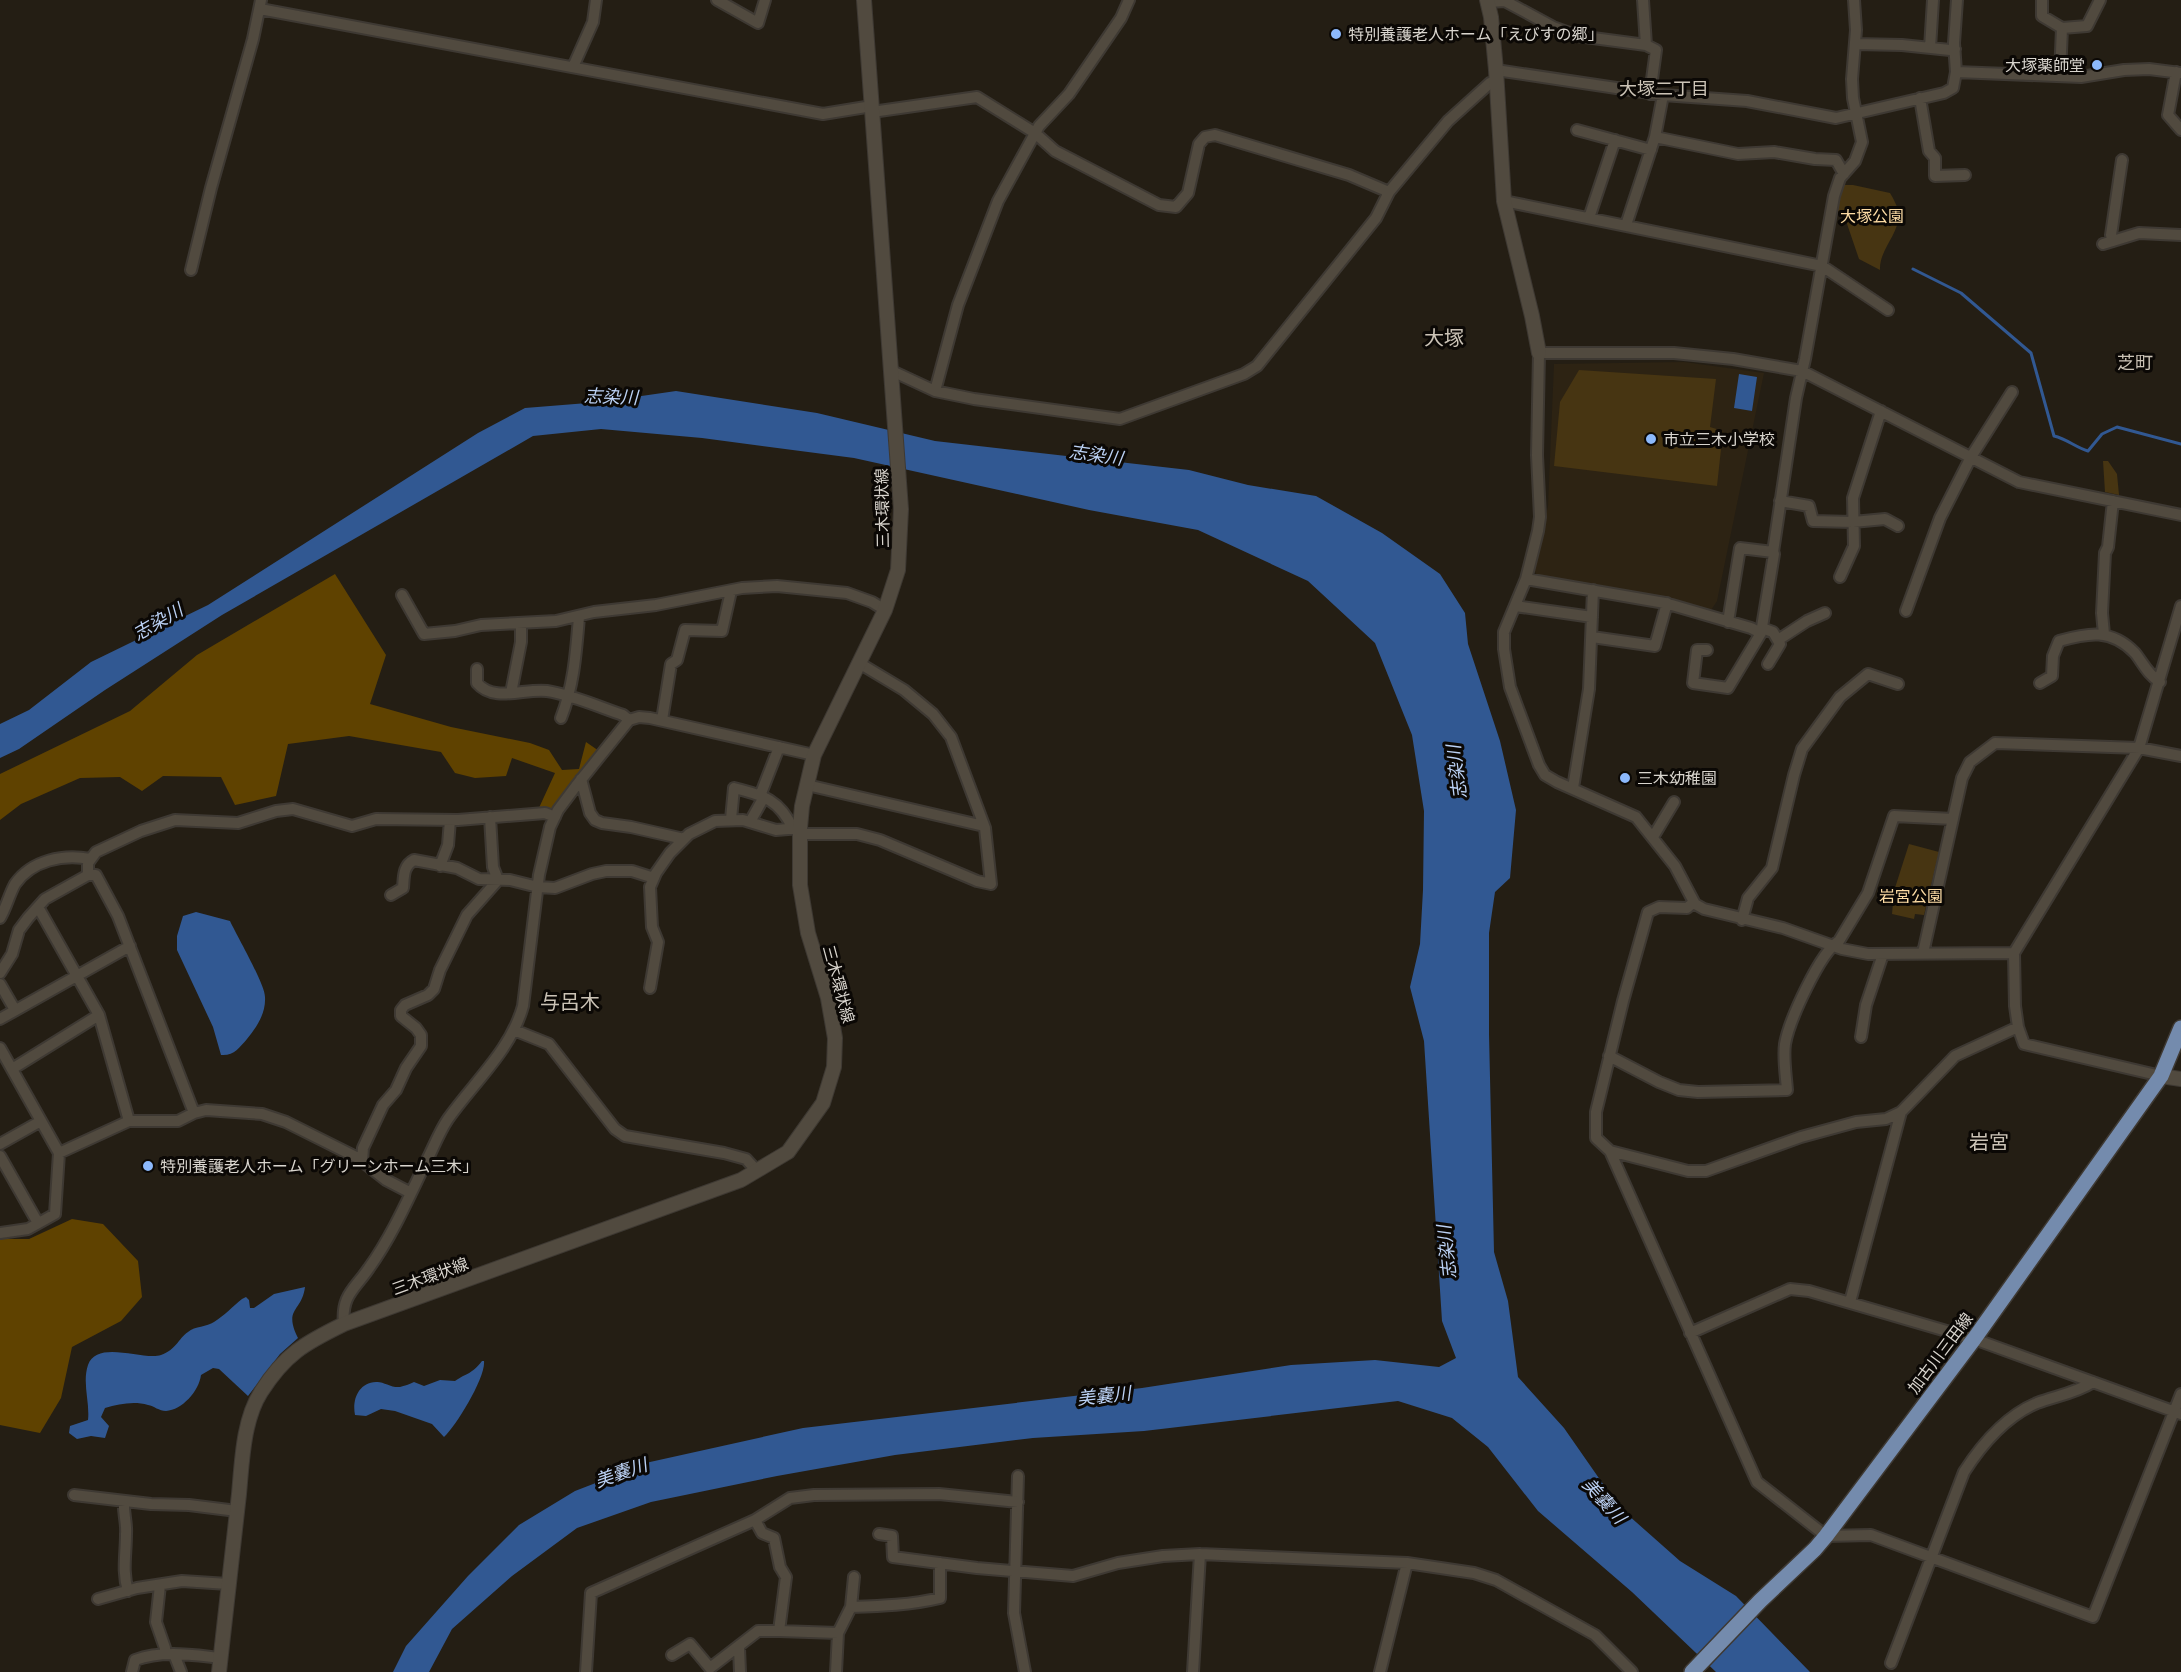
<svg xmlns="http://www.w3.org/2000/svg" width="2181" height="1672" viewBox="0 0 2181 1672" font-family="Overpass,'Noto Sans JP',sans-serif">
<rect width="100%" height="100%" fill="#241e14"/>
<path fill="#2d2313" d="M 1684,362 L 1764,373 L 1717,601 L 1711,610 L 1538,577 L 1534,570 L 1548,506 L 1554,364 Z"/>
<path fill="#473512" d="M 1842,185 L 1853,185 L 1890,193 C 1893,198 1897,205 1898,211 C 1902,232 1879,248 1880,270 L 1859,259 L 1845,218 L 1836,213 Z
M 1579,370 L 1716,379 L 1710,427 L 1723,431 L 1717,486 L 1554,466 L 1560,402 Z
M 2103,461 L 2108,461 L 2117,474 L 2119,495 L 2105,492 Z
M 1909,844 L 1939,852 L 1924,915 L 1915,914 L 1914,919 L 1892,914 L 1894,891 Z"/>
<path fill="#5f4200" d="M 335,574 L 386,655 L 370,704 L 451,727 L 530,743 L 549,750 L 562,770 L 579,769 L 586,742 L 599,751 L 552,811 L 538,810 L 555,773 L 512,758 L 506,776 L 475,778 L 455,773 L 441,752 L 349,736 L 288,744 L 276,796 L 235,805 L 221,777 L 163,776 L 142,791 L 120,777 L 80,778 L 21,804 L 0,820 L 0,774 L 130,711 L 197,655 Z
M 72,1219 L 103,1224 L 138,1261 L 142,1297 L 121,1321 L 72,1347 L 61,1398 L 40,1433 L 0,1425 L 0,1239 L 29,1239 Z"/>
<path fill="#315892" d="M 1739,374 L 1757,377 L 1752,411 L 1734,408 Z
M 676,391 L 817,413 L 935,441 L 1189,470 L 1248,485 L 1316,496 L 1382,533 L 1440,574 L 1465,613 L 1468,644 L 1500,741 L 1516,810 L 1510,878 L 1495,892 L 1489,933 L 1489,1034 L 1494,1252 L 1508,1301 L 1518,1377 L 1564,1428 L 1619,1507 L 1680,1561 L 1736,1596 L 1810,1672 L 1716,1672 L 1632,1592 L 1538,1511 L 1488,1447 L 1452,1418 L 1398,1401 L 1144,1431 L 1033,1438 L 895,1455 L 777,1476 L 651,1502 L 577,1528 L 512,1576 L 452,1629 L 429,1672 L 393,1672 L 406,1646 L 468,1576 L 519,1525 L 575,1491 L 650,1462 L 803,1428 L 1142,1388 L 1291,1365 L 1375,1360 L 1439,1367 L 1456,1358 L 1442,1321 L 1424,1041 L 1410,987 L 1420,944 L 1423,890 L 1424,811 L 1412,735 L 1375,643 L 1308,581 L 1198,530 L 1089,510 L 854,458 L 702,438 L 601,429 L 533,436 L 222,615 L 105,690 L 19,749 L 0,758 L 0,724 L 29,710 L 91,662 L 208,605 L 478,433 L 525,408 L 600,402 Z
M 196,912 L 230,921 C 237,936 265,984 265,997 C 266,1013 257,1027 247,1039 C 239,1048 234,1056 221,1055 L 213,1027 L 177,950 L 177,936 L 183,916 Z
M 305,1287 C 302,1312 283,1308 298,1338 L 280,1354 L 248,1396 L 219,1369 L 213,1368 L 201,1375 C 199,1391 182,1410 166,1411 C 159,1411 154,1406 148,1405 C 134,1401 119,1404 105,1408 L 101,1417 L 109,1426 L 105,1438 L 91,1436 L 77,1439 L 69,1433 L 70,1426 L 88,1420 C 90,1402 82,1383 88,1365 C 97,1339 144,1361 161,1355 C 176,1350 178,1339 188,1332 C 195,1326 207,1327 214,1322 C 224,1316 233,1306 242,1299 L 246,1297 L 249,1300 L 250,1308 L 254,1308 L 274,1294 Z
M 482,1361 L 484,1361 C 486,1377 456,1426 444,1437 L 432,1424 L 395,1411 L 381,1409 L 366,1416 L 355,1415 C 352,1400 358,1383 376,1382 C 383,1381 391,1388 400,1387 C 404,1386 410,1384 414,1382 L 424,1386 L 440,1380 L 455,1381 C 468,1372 471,1375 482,1361 Z"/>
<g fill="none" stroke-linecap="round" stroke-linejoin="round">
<path stroke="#315892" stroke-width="3" d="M 1913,269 L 1961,293 L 2031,353 L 2054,436 C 2067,439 2075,447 2088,451 L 2102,434 L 2117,427 L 2181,444"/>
<defs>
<path id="street" d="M 717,0 L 758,23 L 765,0
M 1643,0 L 1646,45 L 1656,50 L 1650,94
M 2042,0 L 2042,16 L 2062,28
M 1488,2 L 1505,1 L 1553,27 L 1578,36 L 1646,45
M 260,9 L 823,114 L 872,106
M 1855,44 L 1902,45 L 1950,50 L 1955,49
M 1930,48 L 1933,0
M 573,67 L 593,22 L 596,0
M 1496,70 L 1663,95 L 1747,101 L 1836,118 L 1944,93 L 1953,88 L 1956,72 L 1954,43 L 1957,0
M 1956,72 L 2081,77 L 2124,70 L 2149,69 L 2181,73
M 2176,72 L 2168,115 L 2181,130
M 2060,76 L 2062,28 L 2087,26 L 2100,0
M 1920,98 L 1929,151 L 1935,158 L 1935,176 L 1965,175
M 872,112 L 977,97 L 1035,133 L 1055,151 L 1159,205 L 1176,207 L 1188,193 L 1199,144 L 1205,137 L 1215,135 L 1349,175 L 1389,192
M 1577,130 L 1651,150
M 1655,137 L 1738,154 L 1774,152 L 1815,159 L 1836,160 L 1844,174
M 1504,201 L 1822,266 L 1888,310
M 1589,218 L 1615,140
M 1626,225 L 1655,137 L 1663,95
M 2113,241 L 2111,235 L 2122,160
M 2103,244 L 2139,233 L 2181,235
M 191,270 L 211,188 L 253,39 L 261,0
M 892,371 L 935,391 L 974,399 L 1120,419 L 1244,374 L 1257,366 L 1376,218 L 1389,192 L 1448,121 L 1490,83 L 1496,82
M 935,391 L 958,305 L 998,201 L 1039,126 L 1069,94 L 1121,18 L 1129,0
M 1780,501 L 1809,506 L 1813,521 L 1853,522 L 1885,519 L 1898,526
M 1773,552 L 1796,398 L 1805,359 L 1834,196 L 1840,178 L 1855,161 L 1862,142 L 1853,98 L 1852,79 L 1856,30 L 1854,0
M 1840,577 L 1854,546 L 1853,498 L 1881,411
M 1526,579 L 1665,603 L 1751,628 L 1761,633
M 402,595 L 424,634 L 455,631 L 481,625 L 556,621 L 594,612 L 656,605 L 742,588 L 777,586 L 847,593 L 872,602 L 885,610
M 1515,606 L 1592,617
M 1906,611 L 1940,518 L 1971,457 L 2012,392
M 1762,628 L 1773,632 L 1780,644 L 1768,664
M 2104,634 L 2102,613 L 2105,553 L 2108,547 L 2113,501
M 1592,637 L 1655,646 L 1667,603
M 1778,640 L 1807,621 L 1825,613
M 1707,650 L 1697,650 L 1693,683 L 1728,688 L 1761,633 L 1774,554 L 1773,552 L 1740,548 L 1728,622
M 477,669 L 477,683 C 494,703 525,688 547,691 C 573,695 599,707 623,715 L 629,720
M 2040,683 L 2052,676 L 2053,656 L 2059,641 C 2088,633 2111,628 2135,653 C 2143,663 2148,675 2160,682
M 511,693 L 521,642 L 521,623
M 561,718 C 574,685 576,652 579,617
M 662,720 L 671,664 L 677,660 L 685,630 L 722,631 L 731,591
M 581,779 L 590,813 L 595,820 L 602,823 L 631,827 L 684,839
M 807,785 L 984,826
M 1573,788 L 1589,689 L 1593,590
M 760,796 L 779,747
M 731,819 L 734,788 C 763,795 780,800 793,829
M 750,822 L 764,797
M 800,834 L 857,834 L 880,840 L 977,881 L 991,884 L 985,828 L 951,737 L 933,714 L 904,690 L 859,663
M 1653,837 L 1674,802
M 440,866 L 448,845 L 450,820
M 88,875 L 88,863 L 96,852 L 141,831 L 175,820 L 238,823 L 276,811 L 293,809 L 352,826 L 376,819 L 458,820 L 545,813 L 555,817
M 391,895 L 403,888 C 404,876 403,866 414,860 L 457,868 L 479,879 L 510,880 L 538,887 L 555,888 L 592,874 L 606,871 L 632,871 L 654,878
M 1694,902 L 1687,908 L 1659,907 L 1648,912 L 1623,1001 L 1596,1112 L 1596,1138 L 1610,1151 L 1757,1482 L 1826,1536 L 1871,1535 L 2093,1617 L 2181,1394
M 38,907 L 99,1015 L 129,1121
M 0,918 C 6,908 9,895 15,884 C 32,860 63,854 90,859
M 1742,920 L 1748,898 L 1772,868 L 1794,775 L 1802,749 L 1840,697 L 1868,674 L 1898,684
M 1923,953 L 1962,778 L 1970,762 L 1995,743 L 2139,748 L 2181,756
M 2014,953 L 1868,954 L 1842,949 L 1783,928 L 1704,909 L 1695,904 L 1675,866 L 1636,817 L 1557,782 L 1545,775 L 1539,765 L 1510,687 L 1504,649 L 1504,632 L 1526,579 L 1538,531 L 1540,517 L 1537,455 L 1539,353 L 1674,353 L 1733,359 L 1802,371 L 2019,482 L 2181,515
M 0,973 L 12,954 L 19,930 L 28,918 L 45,899 L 88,875 L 96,875 L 118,916 L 194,1113 L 178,1121 L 129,1121 L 59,1153 L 55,1214 L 28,1229 L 0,1233
M 0,984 L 15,1010
M 650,988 L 658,942 L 652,927 L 650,887 L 656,873 L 670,853 L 689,834 L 715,821 L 743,820 L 776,830 L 800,828
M 0,1019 L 130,946
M 514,1030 L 549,1044 L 615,1129 L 625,1136 L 724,1153 L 746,1159 L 757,1171
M 1861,1037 L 1866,1005 L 1883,954
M 0,1048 L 59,1153
M 1609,1056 L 1659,1082 L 1679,1090 L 1698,1092 L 1787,1090 C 1786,1076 1783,1058 1785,1044 C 1789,1021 1820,952 1839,941 L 1868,893 L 1894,816 L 1953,819
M 12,1069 L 99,1015
M 2161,1076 L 2024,1044 L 2018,1027 L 2015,1006 L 2014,953 L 2139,748 L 2181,606
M 194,1113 L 206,1110 L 262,1114 L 286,1122 L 358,1158 L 386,1180 L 411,1193
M 0,1144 L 41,1121
M 1610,1151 L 1688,1171 L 1706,1171 L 1801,1137 L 1856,1122 L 1886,1119 L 1901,1112 L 1955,1056 L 2018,1027
M 0,1156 L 38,1223
M 362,1161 L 363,1148 L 383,1105 L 396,1090 L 406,1068 L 421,1046 L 421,1035 L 416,1028 L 401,1016 L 401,1010 L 405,1005 L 428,995 L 434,989 L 440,970 L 467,915 L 498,880 L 493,867 L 490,817
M 1850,1302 L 1901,1112
M 344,1324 C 341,1295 355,1289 369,1268 C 392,1236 408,1199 425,1164 C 433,1149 439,1132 448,1119 C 474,1082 511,1050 523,1006 L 539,875 L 550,827 L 558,810 L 576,786 L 629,720 L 639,717 L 650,718 L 814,755
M 1690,1333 L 1790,1289 L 1809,1291 L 1974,1339 L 2181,1414
M 1018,1476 L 1014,1613 L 1025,1672
M 74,1495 L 151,1504 L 189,1505 L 237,1511
M 124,1501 C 123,1513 127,1523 126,1534 C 126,1554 122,1572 128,1591
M 879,1534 L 892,1536 L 893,1557 L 977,1568 L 1073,1576 L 1118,1563 L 1163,1556 L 1200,1554 L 1407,1563 L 1474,1573 L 1496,1580 L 1595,1635 L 1632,1672
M 160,1585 L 156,1622 L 165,1648 L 165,1654
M 98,1599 L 137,1588 L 182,1581 L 228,1584
M 851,1607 L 854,1577
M 779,1631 L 838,1633
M 739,1648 L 740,1672
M 174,1654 L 181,1672
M 672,1655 L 690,1644 L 710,1668 L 758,1631 L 779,1631 L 786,1577 L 780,1567 L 774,1538 L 762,1533 L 755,1520
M 1891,1663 L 1964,1472 C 1982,1444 2006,1416 2037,1403 C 2056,1396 2076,1393 2093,1382
M 132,1672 L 135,1660 C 163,1650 192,1655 221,1658
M 586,1672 L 591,1593 L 755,1520 L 790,1498 L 814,1495 L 939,1494 L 1018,1502
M 836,1672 L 838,1633 L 851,1607 C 881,1606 911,1605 940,1598 L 940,1563
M 1193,1672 L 1200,1554
M 1380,1672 L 1407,1563"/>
<path id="secondary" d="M 1487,0 L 1491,17 L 1496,70 L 1504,201 L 1532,316 L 1539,353
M 2161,1076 L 2181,1079
M 219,1672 C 226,1613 232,1553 239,1494 C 242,1462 243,1420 261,1392 C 285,1354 305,1343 344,1324 L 741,1180 L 788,1152 L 823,1103 L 834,1067 L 835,1038 L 828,998 L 808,933 L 800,885 L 800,828 L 802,806 L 814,755 L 885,610 L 898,570 L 901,509 L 864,0"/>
<path id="primary" d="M 1692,1672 L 1760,1601 L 1815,1549 L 1826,1536 L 1974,1339 L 2161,1076 L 2181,1028"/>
</defs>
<use href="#street" stroke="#3e3933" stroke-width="14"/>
<use href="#secondary" stroke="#3e3933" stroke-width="16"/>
<use href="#primary" stroke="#3e3933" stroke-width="18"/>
<use href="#street" stroke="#514a3f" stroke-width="10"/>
<use href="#secondary" stroke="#514a3f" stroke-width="14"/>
<use href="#primary" stroke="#748bad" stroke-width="15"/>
</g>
<g fill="#8cb9fc" stroke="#0b0805" stroke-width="2">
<circle cx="1336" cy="34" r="6"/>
<circle cx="2097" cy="65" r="6"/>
<circle cx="1651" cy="439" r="6"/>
<circle cx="1625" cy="778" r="6"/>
<circle cx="148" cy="1166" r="6"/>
</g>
<g text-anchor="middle" stroke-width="6" stroke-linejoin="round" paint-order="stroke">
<g font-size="16" fill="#d9d5ce" stroke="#0b0805" text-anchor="start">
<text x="1348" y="40">特別養護老人ホーム「えびすの郷」</text>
<text x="2085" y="71" text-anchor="end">大塚薬師堂</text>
<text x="1663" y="445">市立三木小学校</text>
<text x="1637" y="784">三木幼稚園</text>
<text x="160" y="1172">特別養護老人ホーム「グリーンホーム三木」</text>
</g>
<g font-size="16" fill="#fddca4" stroke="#0b0805">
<text x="1872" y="222">大塚公園</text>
<text x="1911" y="902">岩宮公園</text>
</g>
<g font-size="16" fill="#d9d5ce" stroke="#0b0805">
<text transform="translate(882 508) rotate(-91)" y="6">三木環状線</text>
<text transform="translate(839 984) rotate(75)" y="6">三木環状線</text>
<text transform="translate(430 1276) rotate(-20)" y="6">三木環状線</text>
<text transform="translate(1940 1353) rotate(-53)" y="6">加古川三田線</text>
</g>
<g font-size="18" fill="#cbc3b6" stroke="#0b0805">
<text x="1664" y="95">大塚二丁目</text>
<text x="2135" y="369">芝町</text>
</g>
<g font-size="18" font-style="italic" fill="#bbd1f4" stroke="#0b0805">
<text transform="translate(611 397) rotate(2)" y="6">志染川</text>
<text transform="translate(1096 455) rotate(8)" y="6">志染川</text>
<text transform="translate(158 622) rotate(-30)" y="6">志染川</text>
<text transform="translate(1457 772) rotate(-97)" y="6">志染川</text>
<text transform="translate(1447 1252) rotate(-96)" y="6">志染川</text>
<text transform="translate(1104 1396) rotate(-6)" y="6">美嚢川</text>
<text transform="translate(621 1473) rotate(-19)" y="6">美嚢川</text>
<text transform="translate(1604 1501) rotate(48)" y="6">美嚢川</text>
</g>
<g font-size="20" fill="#cbc3b6" stroke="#0b0805">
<text x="1444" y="345">大塚</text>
<text x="570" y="1009">与呂木</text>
<text x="1989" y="1149">岩宮</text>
</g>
</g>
</svg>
